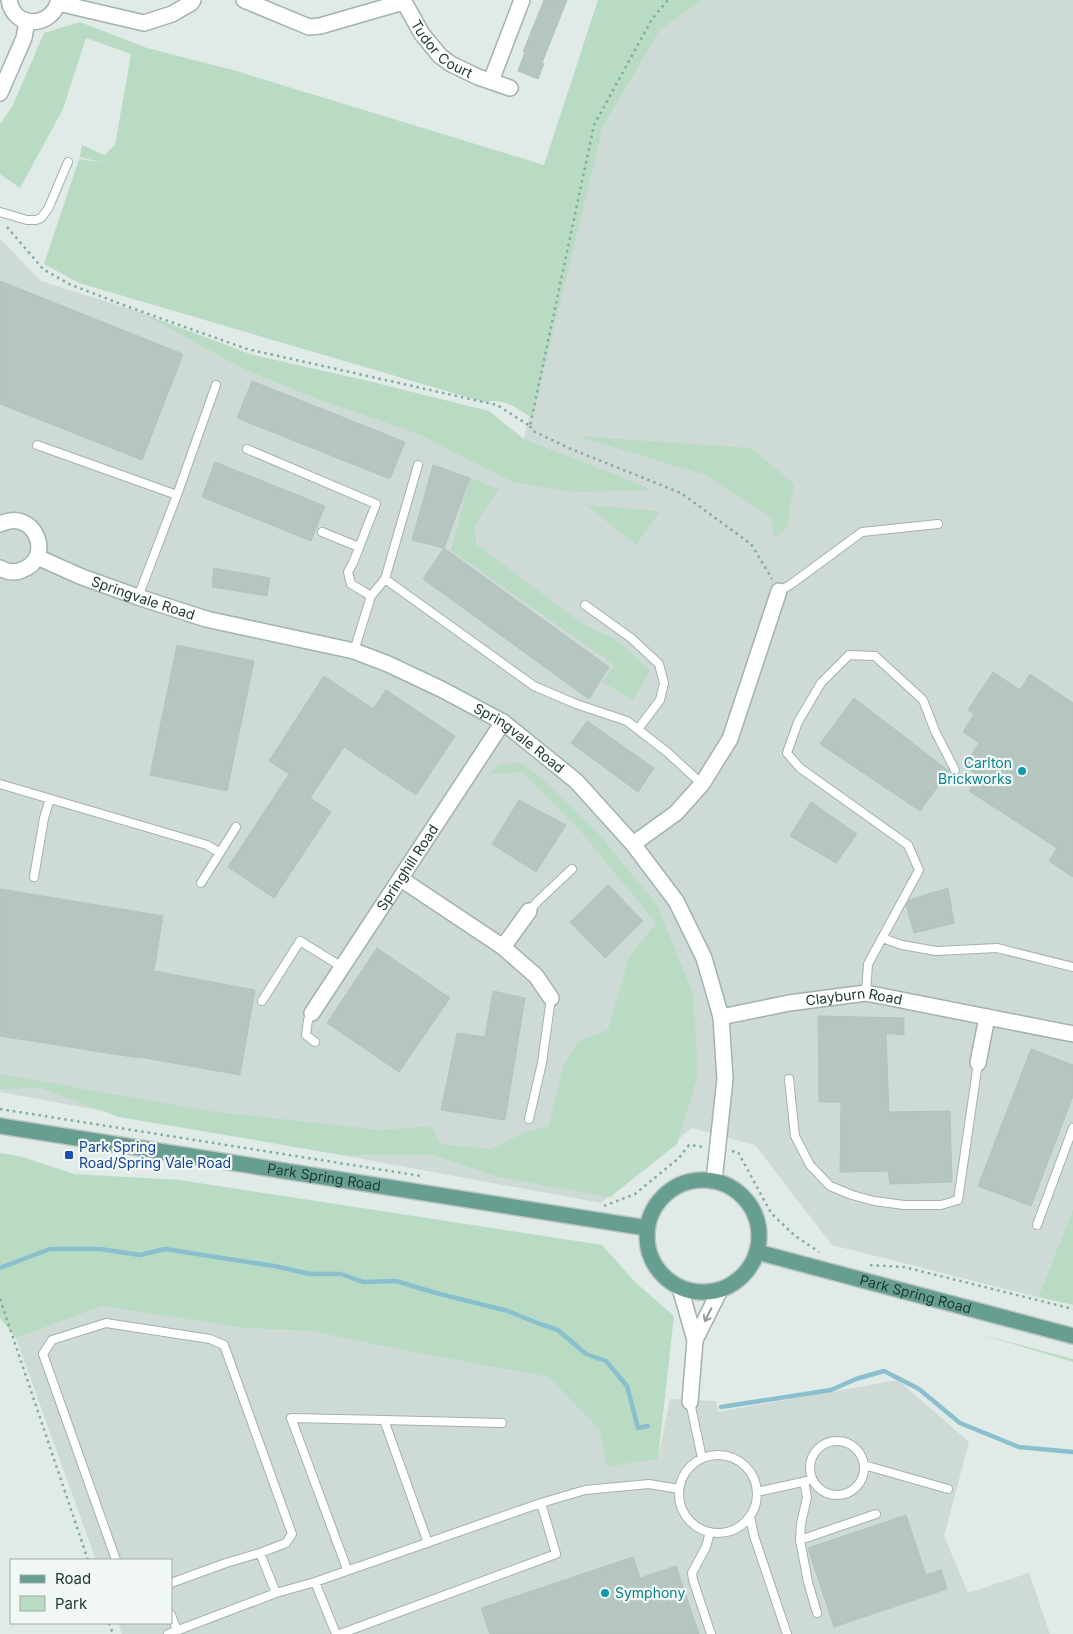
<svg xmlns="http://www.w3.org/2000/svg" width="1073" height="1634" viewBox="0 0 1073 1634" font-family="Inter,sans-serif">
<rect width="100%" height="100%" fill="#e0eae6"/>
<path fill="#cedad5" d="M 703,0 L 1073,0 L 1073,1209 L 1038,1297 L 832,1245 L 755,1145 L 692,1128 L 601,1203 L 0,1092 L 0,239 L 41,281 L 139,312 L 245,370 L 322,401 L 418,434 L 513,481 L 603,127 L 660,30 Z
M 103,1306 L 241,1328 L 310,1331 L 391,1348 L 548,1377 L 599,1429 L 607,1467 L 658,1459 L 670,1399 L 716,1401 L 718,1412 L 898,1380 L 969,1442 L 944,1536 L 968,1593 L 1029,1573 L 1050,1634 L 122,1634 L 118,1623 L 171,1623 L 171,1560 L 96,1560 L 16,1338 Z"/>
<path fill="#b9dbc4" d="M 598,0 L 703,0 L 660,30 L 603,127 L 532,418 C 515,407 505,398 484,402 L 79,283 L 44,264 L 79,159 L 104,163 L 80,157 L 82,145 L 104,155 L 115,145 L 131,54 L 86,38 L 63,109 L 20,188 L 0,174 L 0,124 L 12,107 L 44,33 L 80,22 L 147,48 L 233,70 L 544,165 Z
M 139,312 L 250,354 L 368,381 L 489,411 L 524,439 L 641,485 L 651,490 L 574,492 L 513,482 L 418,434 L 322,401 L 245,370 Z
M 577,436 L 751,448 L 794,484 L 787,528 L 775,538 L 771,517 L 705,475 Z
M 470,478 L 499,489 L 475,525 L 476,544 L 581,623 L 616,640 L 650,670 L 633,700 L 602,682 L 614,665 L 451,550 Z
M 586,505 L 660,511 L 636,545 Z
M 521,763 L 539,776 L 597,832 L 657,905 L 693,994 L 698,1074 L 677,1144 L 610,1197 L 498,1177 L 434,1155 L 342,1155 L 119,1117 L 41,1088 L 0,1089 L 0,1074 L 209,1111 L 381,1130 L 431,1126 L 440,1144 L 491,1149 L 523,1133 L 549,1126 L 564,1064 L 579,1041 L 608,1030 L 629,957 L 656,923 L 578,828 L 522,772 L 489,774 L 499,764 Z
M 0,1153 L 19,1156 L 74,1174 L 179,1180 L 602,1245 L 635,1282 L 674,1316 L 658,1459 L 607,1467 L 599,1429 L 548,1377 L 391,1348 L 310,1331 L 241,1328 L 103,1306 L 16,1338 L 0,1318 Z
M 1073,1209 L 1073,1305 L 1038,1297 Z
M 976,1333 L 1073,1359 L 1073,1362 Z"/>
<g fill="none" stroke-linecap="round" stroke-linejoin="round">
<path stroke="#8ac0cd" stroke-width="4.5" d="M 0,1268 L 50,1249 L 100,1249 L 140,1255 L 165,1249 L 274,1266 L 310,1274 L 341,1274 L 363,1282 L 396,1281 L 436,1293 L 508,1311 L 540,1324 L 558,1330 L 586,1354 L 606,1361 L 627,1386 L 638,1428 L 648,1426
M 721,1407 L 831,1390 L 856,1379 L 884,1371 L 919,1389 L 960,1423 L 1019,1447 L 1073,1452"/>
</g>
<path fill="#b5c5bf" stroke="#b3c3bd" d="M 544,0 L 567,0 L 542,63 L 544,63 L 538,79 L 518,71 L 525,52 L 523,52 Z
M 0,281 L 183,354 L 142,460 L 0,404 Z
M 252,381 L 405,442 L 390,479 L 237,418 Z
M 215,462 L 325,506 L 311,541 L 202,497 Z
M 433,465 L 470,478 L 444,548 L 412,540 Z
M 444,548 L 609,667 L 589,699 L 423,579 Z
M 214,568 L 270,578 L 267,596 L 212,587 Z
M 177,645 L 254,661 L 227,791 L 150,775 Z
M 993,672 L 1020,690 L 1030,674 L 1073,703 L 1073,877 L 1049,861 L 1057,848 L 969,791 L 979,776 L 964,766 L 979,743 L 963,732 L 974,714 L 968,710 Z
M 324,676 L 373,709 L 386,690 L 455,736 L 416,795 L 344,747 L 310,798 L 331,812 L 274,898 L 228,867 L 289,774 L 269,761 Z
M 854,698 L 949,771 L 920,811 L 820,744 Z
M 587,721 L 654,768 L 638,792 L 571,743 Z
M 519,800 L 566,825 L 536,872 L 492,844 Z
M 811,802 L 857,834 L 836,863 L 790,836 Z
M 608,885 L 643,921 L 605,958 L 570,922 Z
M 948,888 L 954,923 L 914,933 L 906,905 L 909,900 Z
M 0,889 L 163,916 L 154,971 L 255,990 L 240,1075 L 140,1057 L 139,1058 L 0,1036 Z
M 377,948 L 450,998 L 399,1072 L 327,1023 Z
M 493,991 L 525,998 L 505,1120 L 441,1110 L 457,1033 L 485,1037 Z
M 818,1016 L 904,1018 L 904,1035 L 886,1033 L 889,1112 L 950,1111 L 952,1182 L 890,1184 L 888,1171 L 840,1172 L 841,1102 L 819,1102 Z
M 1031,1049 L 1073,1065 L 1073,1096 L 1031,1206 L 978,1186 Z
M 906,1515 L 926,1575 L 941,1570 L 947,1589 L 834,1627 L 808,1548 Z
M 633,1557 L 640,1578 L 676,1566 L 699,1634 L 490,1634 L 481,1608 Z"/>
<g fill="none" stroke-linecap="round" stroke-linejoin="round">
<defs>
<path id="lane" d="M 0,212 L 27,220 L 36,220 L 41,218 L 48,209 L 68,162
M 37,445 L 177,495 L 138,597
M 247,449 L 376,504 L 353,563 L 348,572 L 351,584 L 371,596
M 177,495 L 216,385
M 322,532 L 359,547
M 385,579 L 534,686 L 576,704 L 627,721 L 667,752 L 702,784
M 779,591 L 790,585 L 862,532 L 938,524
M 585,605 L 631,638 L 659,664 L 664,683 L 660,700 L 638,729
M 354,651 L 371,596 L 385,579 L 418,465
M 0,784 L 207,845 L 220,853
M 34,877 L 44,818 L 50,799
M 201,883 L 236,827
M 529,911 L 539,900 L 572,869
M 882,938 L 902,945 L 936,951 L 997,948 L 1073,967
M 866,993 L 868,964 L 919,870 L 908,845 L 800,768 L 787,753 L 798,722 L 821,683 L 849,655 L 875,656 L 923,700 L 935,731 L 955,770
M 262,1001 L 300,941 L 342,967
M 312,1013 L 308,1020 L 306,1035 L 315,1042
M 789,1079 L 795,1136 L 810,1165 L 830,1186 L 852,1195 L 874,1201 L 904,1205 L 941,1205 L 958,1200 L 978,1063
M 529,1119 L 542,1063 L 551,998
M 1037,1225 L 1073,1128
M 690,1402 L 702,1458
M 384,1420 L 502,1423
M810 1468a27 27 0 1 1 54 0a27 27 0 1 1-54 0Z
M679 1494a39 39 0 1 1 78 0a39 39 0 1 1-78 0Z
M 864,1465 L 948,1489
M 804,1482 L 807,1497 L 801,1524 L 800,1540 L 808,1582 L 817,1613
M 757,1492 L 807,1481
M 750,1516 L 754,1536 L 787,1634
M 710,1532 L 706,1547 L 692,1573 L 693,1580 L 711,1634
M 800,1540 L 876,1514
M 116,1560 L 43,1354 L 52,1340 L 106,1323 L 210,1339 L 224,1345 L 292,1534 L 286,1543 L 260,1553
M 347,1569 L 291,1418 L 384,1420 L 428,1543
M 315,1582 L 336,1634
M 171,1583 L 226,1563 L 260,1553 L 276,1593
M 171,1615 L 177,1630
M 168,1634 L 276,1593 L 315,1582 L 541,1503 L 585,1490 L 649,1484 L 679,1489
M 340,1634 L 556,1554 L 541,1503"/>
<g id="street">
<path d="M 9,0 C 14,30 52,28 59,0"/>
<path d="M 244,0 L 309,27 L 320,26 L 403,2"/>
<path id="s1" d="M 403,0 L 422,34 L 440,56 L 451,64 L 478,77 L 510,88"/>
<path d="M 58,3 L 144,23 L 172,14 L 191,3 L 193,0"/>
<path d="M 491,81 L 522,0"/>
<path d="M 0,93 L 24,38 L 27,21"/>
<path d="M 633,844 L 676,813 L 702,784 L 730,739 L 779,591"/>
<path d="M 401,879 L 503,947 L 536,976 L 551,998"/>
<path d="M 503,947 L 529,911"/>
<path id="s2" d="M 312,1013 L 503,722"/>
<path id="s3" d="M 721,1017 L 789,1003 L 866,993 L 1073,1034"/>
<path d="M 978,1063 L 987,1017"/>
<path d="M 680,1288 L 695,1340 L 690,1402"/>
<path d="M 695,1340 L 720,1290"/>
</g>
<g id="secondary">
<path d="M 0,524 C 35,507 55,558 22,570 C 15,573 7,572 0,568"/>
<path id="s4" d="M 37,557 L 82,577 L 138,597 L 206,619 L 354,651 L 388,664 L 441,689 L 503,722 L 576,781 L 633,844 L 676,901 L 704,958 L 721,1017 L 725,1079 L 714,1181"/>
</g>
<g id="primary">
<path id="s5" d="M 0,1126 L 647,1228"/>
<circle cx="703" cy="1236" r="56"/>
<path id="s6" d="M 757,1252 L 1073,1336"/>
</g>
</defs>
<use href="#lane" stroke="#a3b2ad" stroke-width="10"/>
<use href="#street" stroke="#a3b2ad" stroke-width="18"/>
<use href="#secondary" stroke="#9fb5ae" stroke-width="18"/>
<use href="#primary" stroke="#bcc4c2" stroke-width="18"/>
<path stroke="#82aca1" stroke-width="2.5" stroke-dasharray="2.5 4" stroke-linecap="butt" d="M 7,227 L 43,269 L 69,284 L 126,306 L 247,349 L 497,405 L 530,426 L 594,125 L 652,19 L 668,0
M 530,426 L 533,431 L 571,449 L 681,493 L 751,544 L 772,579
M 0,1109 L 421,1176
M 732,1151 L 738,1152 L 771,1213 L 794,1235 L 819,1252
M 604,1206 L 635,1194 L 679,1158 L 689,1145 L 704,1147
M 870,1265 L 904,1267 L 1073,1309
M 0,1299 L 88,1560
M 109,1623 L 113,1634"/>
<use href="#lane" stroke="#fff" stroke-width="8"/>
<use href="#street" stroke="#fff" stroke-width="15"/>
<use href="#secondary" stroke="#fff" stroke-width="15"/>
<use href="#primary" stroke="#669e92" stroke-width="15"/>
</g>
<defs><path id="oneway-shaft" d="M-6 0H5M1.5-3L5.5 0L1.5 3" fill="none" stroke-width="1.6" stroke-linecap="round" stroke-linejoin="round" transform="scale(1.25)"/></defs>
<use stroke="#909c9a" href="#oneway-shaft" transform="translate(708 1315) rotate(117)"/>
<g fill="#0f9aa8" stroke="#f0f7f4" stroke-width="2">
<circle cx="1022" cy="771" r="5"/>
<circle cx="605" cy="1593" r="5"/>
</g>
<rect fill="#1a4fb4" stroke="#f0f7f4" stroke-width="2" x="64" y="1150" width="10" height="10" rx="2.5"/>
<g text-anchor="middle" stroke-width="4.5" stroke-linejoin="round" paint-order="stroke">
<g font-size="14" fill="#213a34" stroke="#f0f7f4">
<text dy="5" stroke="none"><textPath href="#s1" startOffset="64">Tudor Court</textPath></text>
<text dy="5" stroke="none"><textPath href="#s4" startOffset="114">Springvale Road</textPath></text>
<text dy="5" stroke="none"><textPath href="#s4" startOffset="519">Springvale Road</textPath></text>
<text dy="5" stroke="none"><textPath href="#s2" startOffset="174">Springhill Road</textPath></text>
<text dy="5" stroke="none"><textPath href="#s3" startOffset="135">Clayburn Road</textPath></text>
<text dy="5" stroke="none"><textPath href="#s5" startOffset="328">Park Spring Road</textPath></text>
<text dy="5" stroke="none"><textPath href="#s6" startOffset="164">Park Spring Road</textPath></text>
</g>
<g font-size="14" fill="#0d838f" stroke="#f0f7f4" text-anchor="end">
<text x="1012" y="768">Carlton<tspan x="1012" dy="16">Brickworks</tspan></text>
<text x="615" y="1598" text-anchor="start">Symphony</text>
</g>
<g font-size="14" fill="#164399" stroke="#f0f7f4" text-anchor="start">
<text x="79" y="1152">Park Spring<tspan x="79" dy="16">Road/Spring Vale Road</tspan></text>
</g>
</g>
<rect x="10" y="1559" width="162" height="65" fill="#f0f7f4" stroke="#9daba7"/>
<rect x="20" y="1575" width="25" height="8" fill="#669e92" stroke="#9daba7"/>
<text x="55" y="1584" font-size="15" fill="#213a34">Road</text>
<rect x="20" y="1596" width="25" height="15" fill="#b9dbc4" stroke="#9daba7"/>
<text x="55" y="1609" font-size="15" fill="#213a34">Park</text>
</svg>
